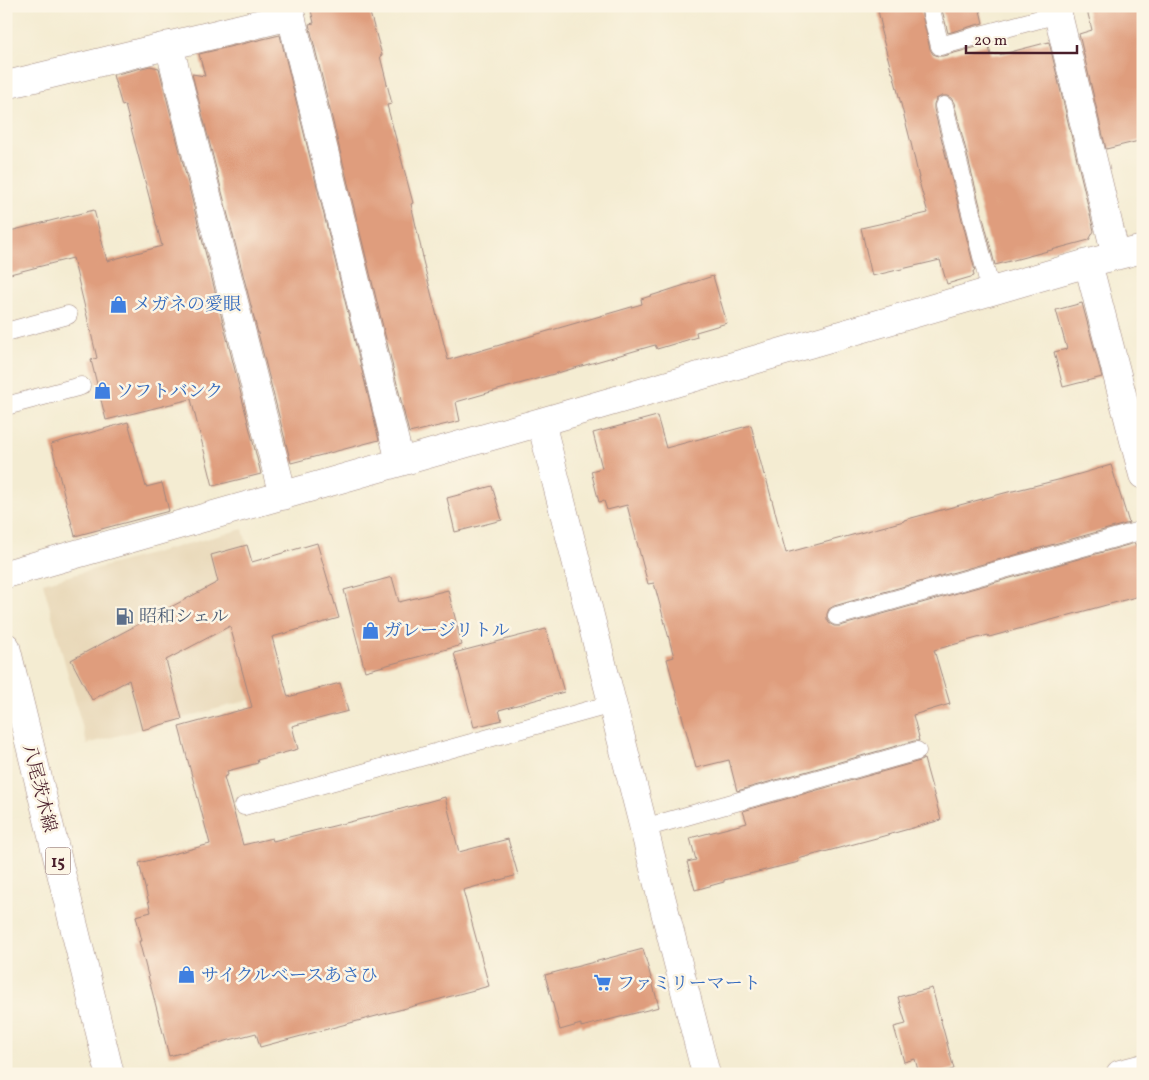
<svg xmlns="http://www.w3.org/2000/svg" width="1149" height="1080" viewBox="0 0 1149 1080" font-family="Vollkorn,'Noto Serif JP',serif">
<rect width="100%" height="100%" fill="#fcf5e5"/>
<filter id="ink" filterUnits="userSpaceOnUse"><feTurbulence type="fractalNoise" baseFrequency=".02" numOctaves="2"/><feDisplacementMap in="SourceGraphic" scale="10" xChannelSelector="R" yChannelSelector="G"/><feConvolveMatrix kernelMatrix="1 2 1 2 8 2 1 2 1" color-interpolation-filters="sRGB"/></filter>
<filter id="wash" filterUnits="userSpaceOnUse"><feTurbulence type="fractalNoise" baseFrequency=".0096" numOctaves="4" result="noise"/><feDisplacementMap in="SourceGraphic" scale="20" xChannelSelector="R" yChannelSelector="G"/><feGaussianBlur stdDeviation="1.12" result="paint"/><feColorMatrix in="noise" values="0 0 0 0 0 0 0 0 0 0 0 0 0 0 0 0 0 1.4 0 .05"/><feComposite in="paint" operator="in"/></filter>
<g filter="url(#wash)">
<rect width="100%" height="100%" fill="#f4ecd2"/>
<path fill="#e9d9ba" d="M 243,529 L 287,690 L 87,744 L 43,583 Z"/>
<g id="blocks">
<path fill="#df9d7d" d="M 310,6 L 368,6 L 382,55 L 380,56 L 392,104 L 387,105 L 413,203 L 411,204 L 423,257 L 422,257 L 448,360 L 642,304 L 641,299 L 713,276 L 727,323 L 696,332 L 697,337 L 657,349 L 655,345 L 456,402 L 460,421 L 409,433 L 309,24 L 314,23 Z
M 877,6 L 920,6 L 930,49 L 933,54 L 938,56 L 943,56 L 988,44 L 991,55 L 998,54 L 999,55 L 1049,42 L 1094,231 L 1089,240 L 995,265 L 954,103 L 951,98 L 947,96 L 942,96 L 936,99 L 934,104 L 934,109 L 975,271 L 973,271 L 974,276 L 947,284 L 940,260 L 872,276 L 861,228 L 928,213 L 918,178 L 919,178 L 911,143 L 893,73 L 892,73 L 880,28 L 882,28 Z
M 941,6 L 979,6 L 983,23 L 948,33 Z
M 1086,6 L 1143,6 L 1143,140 L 1106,149 L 1079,34 L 1092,30 Z
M 280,35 L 379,440 L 291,463 L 192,74 L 205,76 L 199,54 Z
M 150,66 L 159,68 L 261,474 L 213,486 L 191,399 L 106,420 L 91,360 L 97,358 L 73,258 L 6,275 L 6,232 L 94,210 L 107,261 L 162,246 L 125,105 L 122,106 L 113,75 Z
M 1082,303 L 1102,377 L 1063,387 L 1054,352 L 1067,349 L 1056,310 Z
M 657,416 L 666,448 L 751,425 L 764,475 L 765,474 L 786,553 L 904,521 L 904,520 L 1012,491 L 1013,491 L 1062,479 L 1111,465 L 1129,523 L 834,606 L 829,609 L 827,614 L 827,619 L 829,623 L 834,626 L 840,626 L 1135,543 L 1138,553 L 1143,552 L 1143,595 L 989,637 L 988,635 L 934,650 L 950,704 L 913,715 L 919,737 L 918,737 L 919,741 L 914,741 L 737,791 L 729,760 L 696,768 L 667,659 L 674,657 L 654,583 L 648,584 L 627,505 L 607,510 L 604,501 L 599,502 L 591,471 L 602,468 L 593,433 Z
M 128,422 L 146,487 L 162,483 L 169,511 L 75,536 L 51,444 Z
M 492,486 L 502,520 L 455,532 L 447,498 Z
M 317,543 L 339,618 L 272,637 L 288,697 L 340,683 L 348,711 L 292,726 L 298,749 L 257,760 L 258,763 L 227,771 L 228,775 L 224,777 L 243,845 L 272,838 L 273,841 L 394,811 L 445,797 L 459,852 L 508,839 L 518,875 L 463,890 L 489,986 L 260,1047 L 256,1033 L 169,1056 L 139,941 L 142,941 L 136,916 L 151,912 L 139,863 L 210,844 L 179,727 L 252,707 L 230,626 L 166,660 L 182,719 L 142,730 L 129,680 L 92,700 L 71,660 L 218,582 L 211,555 L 247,545 L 252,562 Z
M 392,577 L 399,602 L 448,590 L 462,645 L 365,671 L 344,590 Z
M 546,629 L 564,692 L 499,710 L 502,720 L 474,727 L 454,653 Z
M 924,759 L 941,820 L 880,837 L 798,859 L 799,862 L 724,880 L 724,882 L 695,890 L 687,862 L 696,860 L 690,838 L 747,823 L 743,811 L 920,761 Z
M 643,949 L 659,1007 L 581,1027 L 581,1024 L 560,1030 L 545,975 Z
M 932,988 L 954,1069 L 936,1074 L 919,1074 L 915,1059 L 904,1062 L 894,1027 L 906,1024 L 898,997 Z"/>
</g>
</g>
<g filter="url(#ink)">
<use href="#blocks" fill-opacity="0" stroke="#9f867e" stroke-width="1"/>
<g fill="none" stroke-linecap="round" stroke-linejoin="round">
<defs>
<path id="service" d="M 930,6 L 940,46 L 1058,14
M 944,106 L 991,292
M 6,332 L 68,315
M 6,406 L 81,386
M 837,616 L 1143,530
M 244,806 L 612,704
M 644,828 L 917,751"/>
<path id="minor" d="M 1056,6 L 1116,256
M 169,45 L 283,496
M 6,85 L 291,16 L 400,462
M 1088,263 L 1143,475
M 541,422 L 706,1074
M 6,574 L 541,422 L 1088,263 L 1143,249"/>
<path id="tertiary" d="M 1120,1074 L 1143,1068"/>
<path id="primary" d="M 6,647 L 110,1074"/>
</defs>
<use href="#service" stroke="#9f867e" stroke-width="19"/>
<use href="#minor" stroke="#9f867e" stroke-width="29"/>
<use href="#tertiary" stroke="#9f867e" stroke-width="29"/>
<use href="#primary" stroke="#9f867e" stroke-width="29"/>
<use href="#service" stroke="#fff" stroke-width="18"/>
<use href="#minor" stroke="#fff" stroke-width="28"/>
<use href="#tertiary" stroke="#fff" stroke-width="28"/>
<use href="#primary" stroke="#fff" stroke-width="28"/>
</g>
</g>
<defs>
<symbol id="shop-bare" viewBox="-9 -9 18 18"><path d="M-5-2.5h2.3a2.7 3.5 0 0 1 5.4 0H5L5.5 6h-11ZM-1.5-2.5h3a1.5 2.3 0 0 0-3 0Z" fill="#3f7fe0" stroke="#fcf5e5" stroke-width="2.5" paint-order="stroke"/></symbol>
<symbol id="fuel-bare" viewBox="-9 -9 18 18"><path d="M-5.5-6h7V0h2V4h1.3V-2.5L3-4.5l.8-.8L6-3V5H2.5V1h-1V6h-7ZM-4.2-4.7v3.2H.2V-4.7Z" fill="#5c6f8a" stroke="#fcf5e5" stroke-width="2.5" paint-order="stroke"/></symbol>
<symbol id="supermarket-bare" viewBox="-9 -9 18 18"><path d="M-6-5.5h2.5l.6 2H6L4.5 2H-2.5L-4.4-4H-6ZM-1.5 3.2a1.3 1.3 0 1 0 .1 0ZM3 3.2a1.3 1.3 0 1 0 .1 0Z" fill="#3f7fe0" stroke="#fcf5e5" stroke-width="2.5" paint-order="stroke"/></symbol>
</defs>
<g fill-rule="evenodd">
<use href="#shop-bare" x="106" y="292" width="25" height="25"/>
<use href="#shop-bare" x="90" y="378" width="25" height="25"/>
<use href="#fuel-bare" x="112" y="604" width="25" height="25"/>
<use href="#shop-bare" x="358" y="618" width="25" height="25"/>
<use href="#shop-bare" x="174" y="962" width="25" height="25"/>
<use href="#supermarket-bare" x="590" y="970" width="25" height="25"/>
</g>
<g text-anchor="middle" stroke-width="5" stroke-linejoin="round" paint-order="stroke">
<rect fill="#fcf5e5" stroke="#7f5f63" stroke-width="1" x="45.5" y="847.5" width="25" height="27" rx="4"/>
<g font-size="16" font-weight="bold" fill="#4a1f2b">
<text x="58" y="867">15</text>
</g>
<g font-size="18" fill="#366cbe" stroke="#fcf5e5" text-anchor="start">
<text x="133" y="310">メガネの愛眼</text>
<text x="116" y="397">ソフトバンク</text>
<text x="384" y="636">ガレージリトル</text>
<text x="201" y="981">サイクルベースあさひ</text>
<text x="617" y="989">ファミリーマート</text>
</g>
<g font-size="18" fill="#4e5e75" stroke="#fcf5e5" text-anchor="start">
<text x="139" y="622">昭和シェル</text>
</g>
<g font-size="18" fill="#4a1f2b" stroke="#fcf5e5">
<text transform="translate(40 788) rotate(76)" y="6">八尾茨木線</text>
</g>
</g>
<rect width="1149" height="1080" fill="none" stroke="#fcf5e5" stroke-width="25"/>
<path d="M966 45v8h111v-8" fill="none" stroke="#4a1f2b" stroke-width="2.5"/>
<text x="974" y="45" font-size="15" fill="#4a1f2b" stroke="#fcf5e5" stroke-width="4" paint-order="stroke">20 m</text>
</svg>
